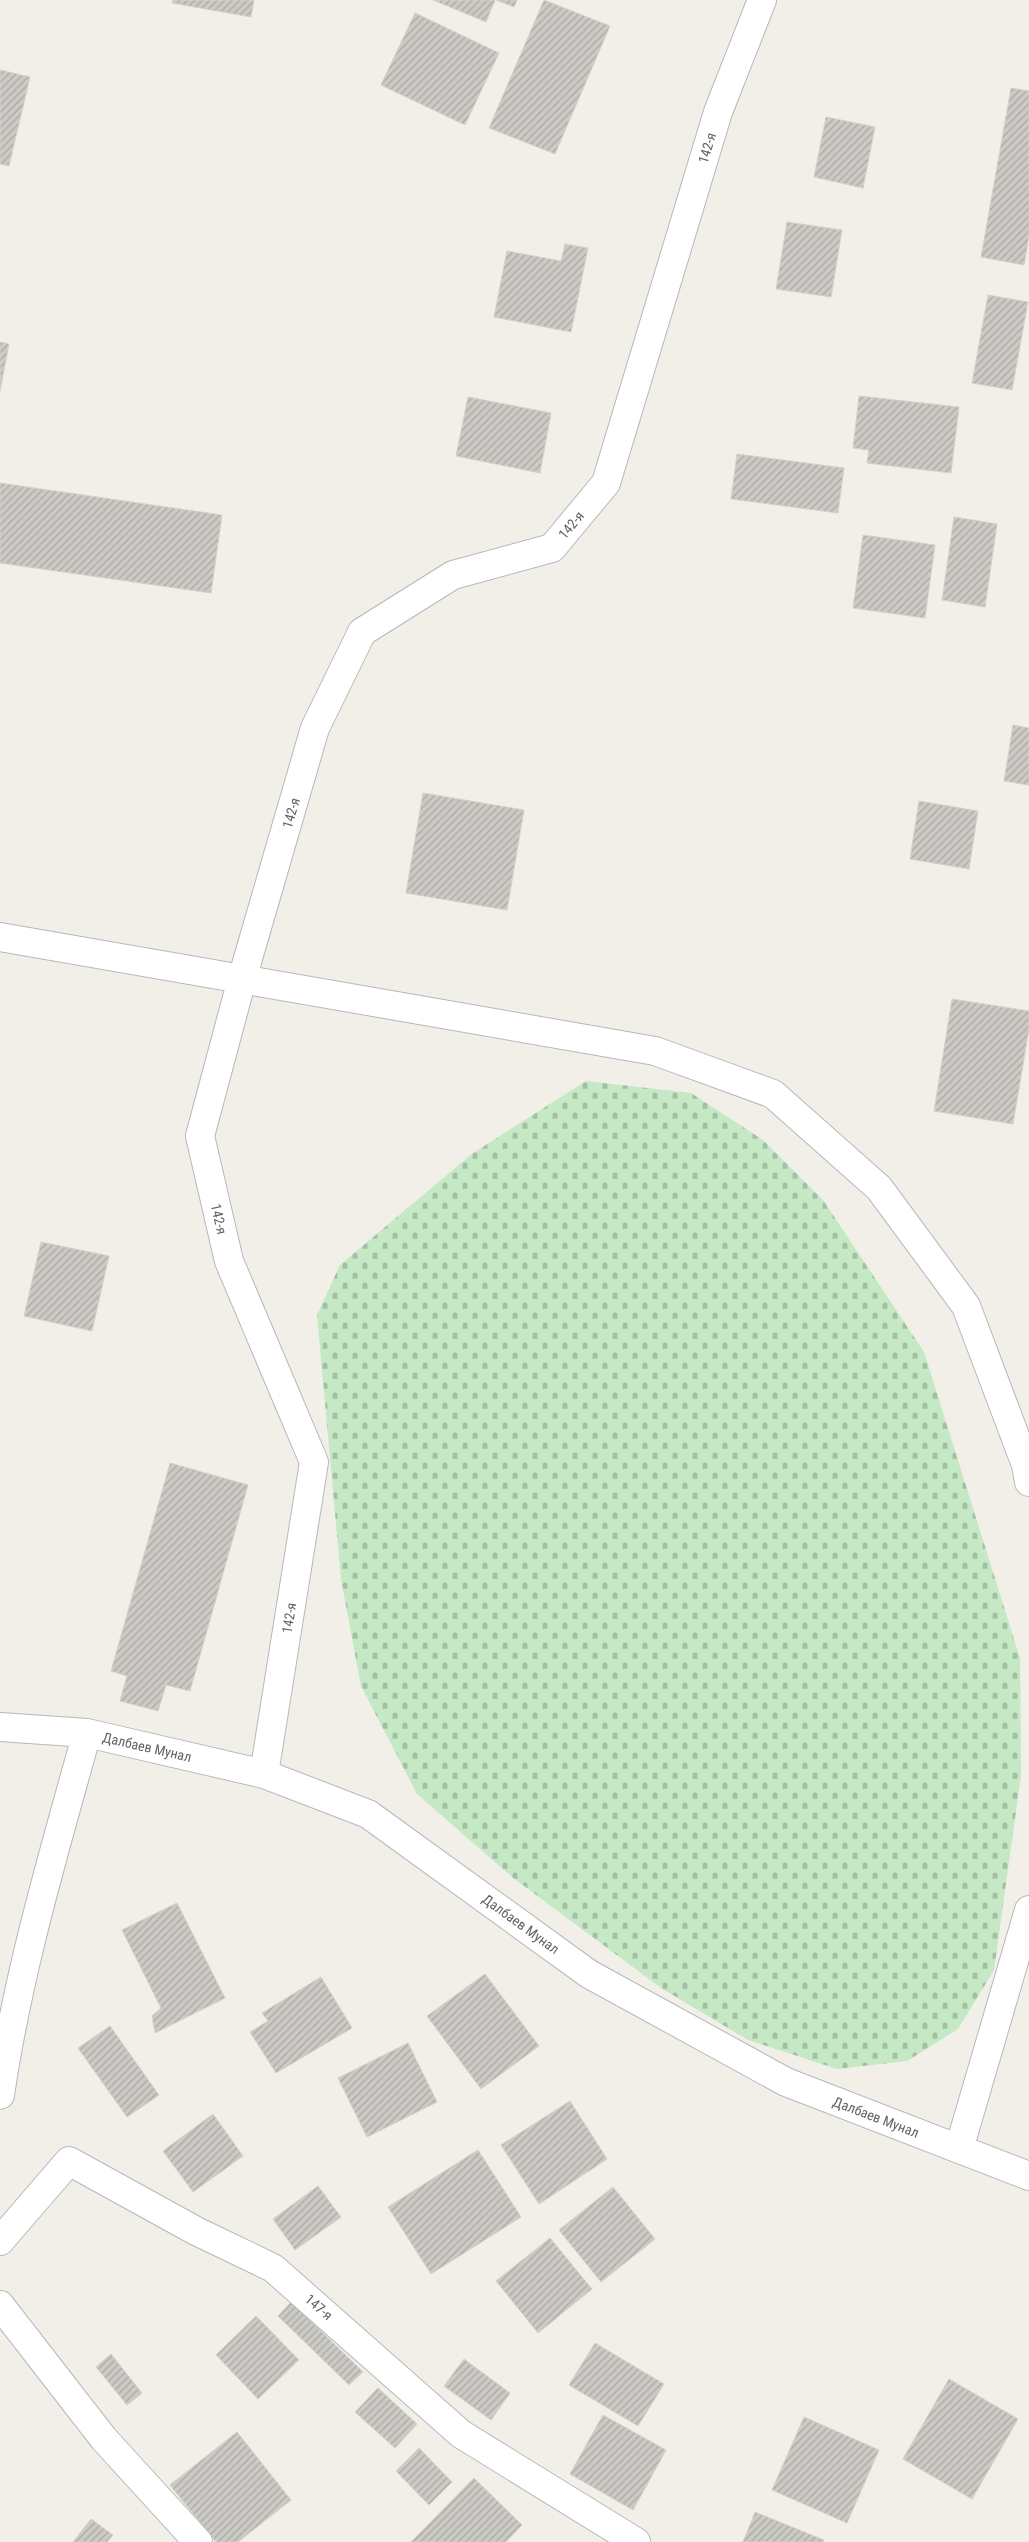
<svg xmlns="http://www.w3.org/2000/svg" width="1029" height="2542" viewBox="0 0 1029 2542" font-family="'Roboto Condensed',sans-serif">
<defs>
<pattern id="cemetery-stones" width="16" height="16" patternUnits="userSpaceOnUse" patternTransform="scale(1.25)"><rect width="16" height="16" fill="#c5e8c5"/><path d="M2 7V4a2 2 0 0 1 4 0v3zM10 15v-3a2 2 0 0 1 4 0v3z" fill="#a3c0a4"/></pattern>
<pattern id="building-hatch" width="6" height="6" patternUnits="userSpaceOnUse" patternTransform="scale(1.25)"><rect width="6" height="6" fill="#cccac5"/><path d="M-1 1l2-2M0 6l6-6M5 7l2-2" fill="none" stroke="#a9a8a4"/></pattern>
</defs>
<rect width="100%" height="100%" fill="#f1efe8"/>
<path fill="url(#cemetery-stones)" d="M 586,1081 L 691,1093 L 763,1140 L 823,1200 L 924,1352 L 1020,1658 L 1021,1775 L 994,1970 L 958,2029 L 907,2061 L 837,2069 L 748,2040 L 661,1988 L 512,1877 L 417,1794 L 361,1686 L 341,1579 L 317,1315 L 340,1265 L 473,1153 Z"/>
<path fill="url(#building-hatch)" stroke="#d6d1c6" d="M 173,0 L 254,0 L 251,17 L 172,3 Z
M 433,0 L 495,0 L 486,22 Z
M 496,0 L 517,0 L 514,7 Z
M 544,0 L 610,26 L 555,154 L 489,128 Z
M 415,13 L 499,53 L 465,125 L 381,85 Z
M 0,70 L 30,77 L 9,166 L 0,164 Z
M 1011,88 L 1029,91 L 1029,236 L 1024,265 L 981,257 Z
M 826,117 L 875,127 L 863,188 L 814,177 Z
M 787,222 L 842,230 L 831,297 L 776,289 Z
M 565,244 L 588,248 L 571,332 L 494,317 L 507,251 L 561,261 Z
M 988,295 L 1028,302 L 1012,390 L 972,383 Z
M 0,342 L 9,344 L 0,391 Z
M 859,396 L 959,407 L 951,473 L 867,463 L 869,450 L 853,448 Z
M 468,397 L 551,413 L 540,473 L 456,456 Z
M 737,454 L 844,468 L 838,513 L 731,499 Z
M 0,483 L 222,515 L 211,593 L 0,563 Z
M 954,517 L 997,524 L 985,607 L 942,600 Z
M 863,535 L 935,545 L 925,618 L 853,608 Z
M 1013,725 L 1029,728 L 1029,785 L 1004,781 Z
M 423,793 L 524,810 L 507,910 L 406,893 Z
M 919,801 L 978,811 L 969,869 L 910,859 Z
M 952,999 L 1029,1011 L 1029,1029 L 1013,1124 L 934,1111 Z
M 41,1242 L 109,1256 L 92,1331 L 24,1316 Z
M 170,1463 L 248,1485 L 190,1691 L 166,1685 L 158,1711 L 120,1701 L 127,1676 L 111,1671 Z
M 177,1903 L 225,1998 L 155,2033 L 152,2016 L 161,2008 L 122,1930 Z
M 485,1974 L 539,2046 L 481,2089 L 427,2016 Z
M 321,1977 L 352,2028 L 276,2073 L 250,2032 L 268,2021 L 262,2013 Z
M 110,2026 L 159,2095 L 127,2117 L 78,2048 Z
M 408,2043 L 437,2102 L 367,2137 L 338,2078 Z
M 570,2101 L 607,2159 L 539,2204 L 501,2145 Z
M 213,2114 L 243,2156 L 193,2192 L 163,2151 Z
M 478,2150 L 521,2217 L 431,2274 L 388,2207 Z
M 318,2186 L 341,2217 L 295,2250 L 273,2219 Z
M 613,2187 L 655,2239 L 601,2282 L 559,2230 Z
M 550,2238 L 592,2289 L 538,2333 L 496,2281 Z
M 291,2302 L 363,2372 L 349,2385 L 278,2316 Z
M 256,2316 L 299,2360 L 258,2399 L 216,2355 Z
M 595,2343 L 664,2384 L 638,2426 L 569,2385 Z
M 111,2354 L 142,2393 L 127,2405 L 96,2367 Z
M 464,2359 L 510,2393 L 491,2420 L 444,2386 Z
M 949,2379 L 1018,2419 L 972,2499 L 903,2459 Z
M 378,2388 L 417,2424 L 395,2448 L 355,2412 Z
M 603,2415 L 666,2450 L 633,2510 L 570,2474 Z
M 804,2417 L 879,2450 L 847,2523 L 772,2490 Z
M 237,2432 L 291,2500 L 238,2542 L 216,2542 L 170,2485 Z
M 419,2448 L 452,2482 L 429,2505 L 396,2471 Z
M 474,2478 L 522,2525 L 506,2542 L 411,2542 Z
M 755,2512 L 824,2540 L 823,2542 L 743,2542 Z
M 91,2519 L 113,2535 L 107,2542 L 73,2542 Z"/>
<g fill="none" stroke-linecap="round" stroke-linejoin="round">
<defs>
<path id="minor" d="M 0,937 L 655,1051 L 773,1094 L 879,1188 L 966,1306 L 1026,1465 L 1029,1482
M 0,1727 L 87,1733 L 264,1774 L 368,1814 L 589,1974 L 786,2082 L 1029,2176
M 264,1774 L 314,1462 L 229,1261 L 200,1136 L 242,979 L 315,728 L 362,632 L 453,575 L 552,548 L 606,483 L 718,112 L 762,0
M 0,2095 C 18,1972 54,1852 87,1733
M 959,2149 L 1029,1910
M 0,2241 L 69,2161 L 196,2231 L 273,2268 L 461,2434 L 636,2542
M 0,2305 L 104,2439 L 198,2542"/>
</defs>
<use href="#minor" stroke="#b5b8bc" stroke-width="30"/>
<use href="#minor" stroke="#fff" stroke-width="28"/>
</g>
<g text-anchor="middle" stroke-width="5" stroke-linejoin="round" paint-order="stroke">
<g font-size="14" fill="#5f6368" stroke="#fff">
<text transform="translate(707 148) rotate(-73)" y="5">142-я</text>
<text transform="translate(571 525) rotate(-50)" y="5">142-я</text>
<text transform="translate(291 813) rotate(-74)" y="5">142-я</text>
<text transform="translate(219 1219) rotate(77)" y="5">142-я</text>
<text transform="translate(289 1618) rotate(-81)" y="5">142-я</text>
<text transform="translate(147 1747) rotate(13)" y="5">Далбаев Мунал</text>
<text transform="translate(521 1924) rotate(36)" y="5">Далбаев Мунал</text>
<text transform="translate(876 2117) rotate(21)" y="5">Далбаев Мунал</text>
<text transform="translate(319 2307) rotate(41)" y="5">147-я</text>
</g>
</g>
</svg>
